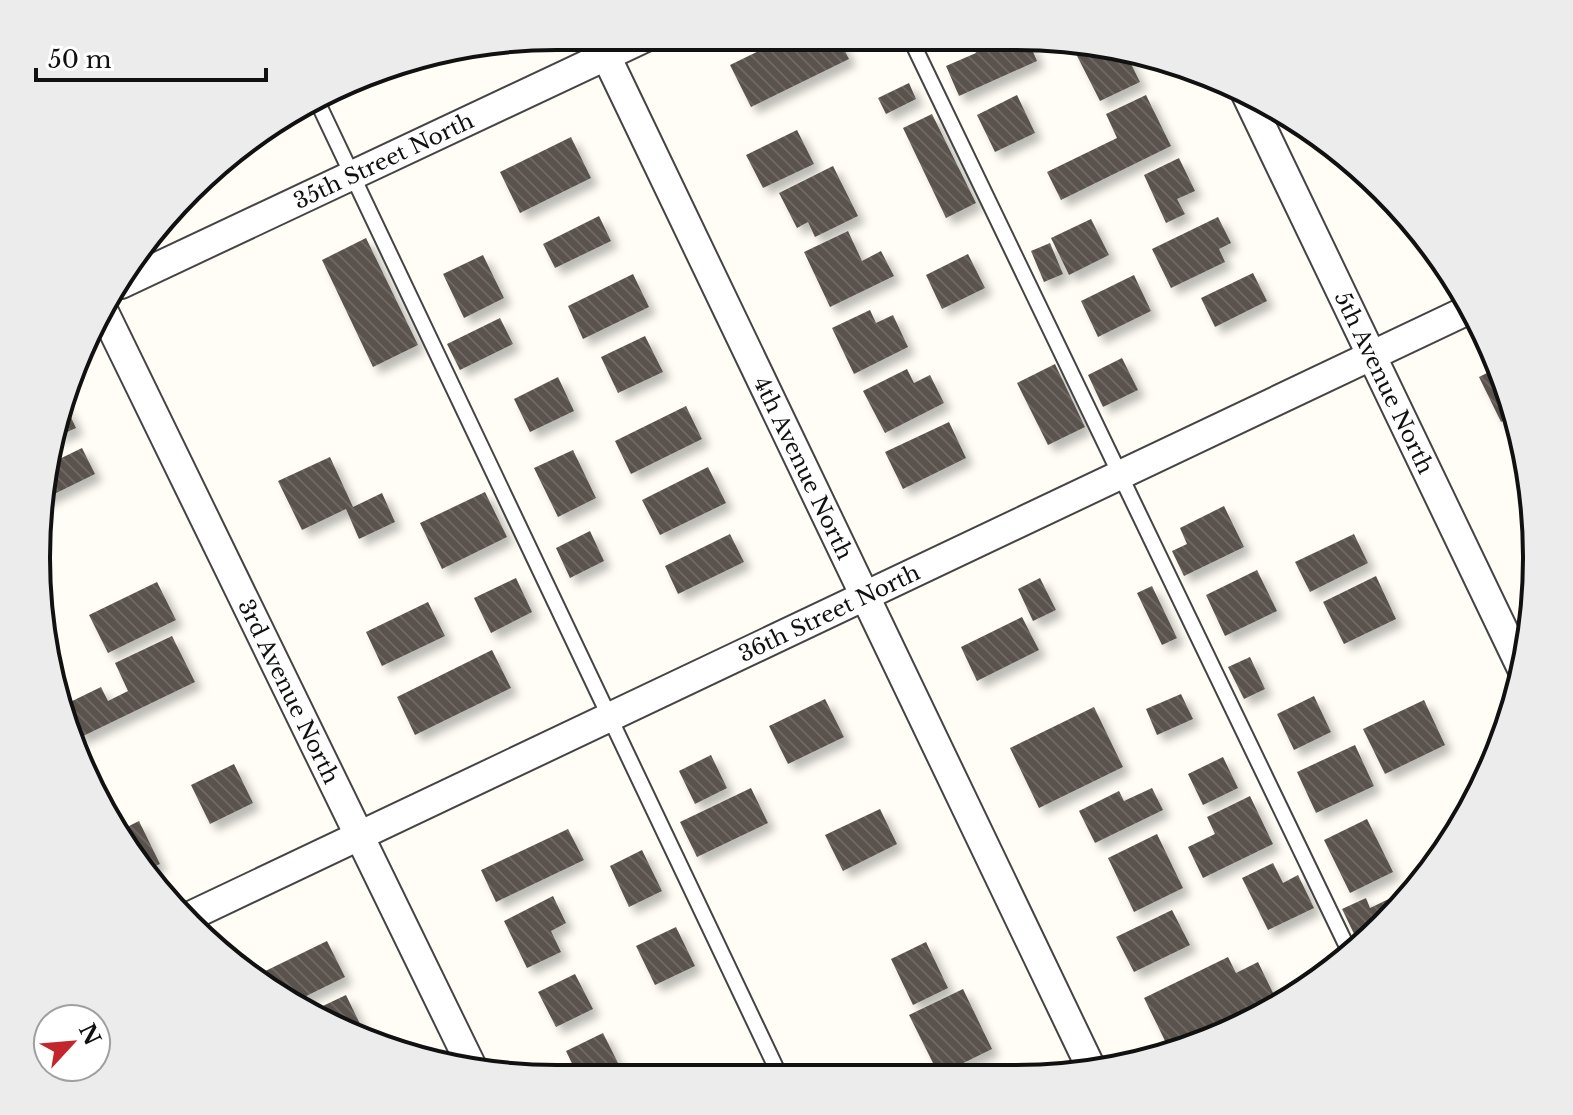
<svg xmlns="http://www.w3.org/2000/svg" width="1573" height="1115" viewBox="0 0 1573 1115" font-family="'Libre Baskerville',serif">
<defs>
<pattern id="building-back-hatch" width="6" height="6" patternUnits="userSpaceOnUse" patternTransform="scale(2)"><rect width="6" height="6" fill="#5a524d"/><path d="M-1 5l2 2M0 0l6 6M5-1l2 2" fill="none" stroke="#6d6662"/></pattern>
<filter id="shadow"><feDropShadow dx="7" dy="7" stdDeviation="4" flood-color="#0004"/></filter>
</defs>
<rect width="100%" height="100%" fill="#fffdf5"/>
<path fill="url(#building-back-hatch)" filter="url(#shadow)" d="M 781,40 L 840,41 L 849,59 L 751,107 L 730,65 Z
M 972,43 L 1002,44 L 1004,47 L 1030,45 L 1037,61 L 959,96 L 946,66 L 976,53 Z
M 1083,45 L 1123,48 L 1140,82 L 1100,101 L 1074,50 Z
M 909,83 L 916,99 L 886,114 L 878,98 Z
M 1017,95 L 1035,133 L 995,152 L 977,115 Z
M 1146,95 L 1171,146 L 1061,200 L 1047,172 L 1117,138 L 1106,114 Z
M 932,114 L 976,203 L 946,218 L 903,128 Z
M 797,130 L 814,164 L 763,188 L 746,155 Z
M 571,137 L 591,178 L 520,213 L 500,172 Z
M 1179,158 L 1195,191 L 1177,199 L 1185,214 L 1166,223 L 1144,175 Z
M 833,166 L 858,216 L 815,237 L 808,222 L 797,228 L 779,193 Z
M 1408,215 L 1434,250 L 1423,255 L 1404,217 Z
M 599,216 L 611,241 L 555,268 L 543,244 Z
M 1218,217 L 1231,243 L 1219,249 L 1225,262 L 1171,288 L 1152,249 Z
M 1091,219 L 1109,255 L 1069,275 L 1051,238 Z
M 848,231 L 862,261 L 881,251 L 894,276 L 830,307 L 804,252 Z
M 366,238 L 418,345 L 373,367 L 322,260 Z
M 1050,243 L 1063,274 L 1044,282 L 1031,251 Z
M 968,254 L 985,288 L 942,309 L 926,275 Z
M 483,255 L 504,298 L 464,318 L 443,274 Z
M 1253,273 L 1267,301 L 1215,327 L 1201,298 Z
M 633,274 L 649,307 L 583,339 L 568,306 Z
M 1134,275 L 1151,311 L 1098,337 L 1081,301 Z
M 870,310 L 876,323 L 893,315 L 908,347 L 854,374 L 832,328 Z
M 500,318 L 513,344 L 460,370 L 447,344 Z
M 645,336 L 663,372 L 618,393 L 601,357 Z
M 1122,358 L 1138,390 L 1103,407 L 1088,375 Z
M 1055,364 L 1085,427 L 1048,445 L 1017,383 Z
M 1499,367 L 1515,415 L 1501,422 L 1479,377 Z
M 907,369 L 914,383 L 930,375 L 944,403 L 885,433 L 863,391 Z
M 558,377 L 574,411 L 530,432 L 514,399 Z
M 64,402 L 76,428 L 54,438 Z
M 686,406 L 702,439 L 631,474 L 615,441 Z
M 949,422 L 966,458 L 903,489 L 885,452 Z
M 82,448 L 95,474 L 40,501 L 47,465 Z
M 573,450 L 596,498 L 558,517 L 534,468 Z
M 330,457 L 353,507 L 382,493 L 395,522 L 359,539 L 346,509 L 302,530 L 278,481 Z
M 708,467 L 726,503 L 660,535 L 642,500 Z
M 485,492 L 507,537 L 442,569 L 420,523 Z
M 1224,506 L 1244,547 L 1184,576 L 1172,551 L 1187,544 L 1180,528 Z
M 590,531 L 604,561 L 570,578 L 556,548 Z
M 730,534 L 744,562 L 678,594 L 665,566 Z
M 1354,534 L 1368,563 L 1310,592 L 1295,562 Z
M 1257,570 L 1277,611 L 1225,636 L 1206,595 Z
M 1376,576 L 1396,619 L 1344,644 L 1323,602 Z
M 516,578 L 532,612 L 491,633 L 474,598 Z
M 1040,578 L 1056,610 L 1033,621 L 1018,589 Z
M 157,582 L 176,620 L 108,653 L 89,615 Z
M 1152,586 L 1177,638 L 1162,645 L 1137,593 Z
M 428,602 L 445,636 L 382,666 L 366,632 Z
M 1022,617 L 1039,650 L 977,681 L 961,647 Z
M 172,636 L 195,682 L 79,738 L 64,705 L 101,687 L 108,701 L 128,691 L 115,663 Z
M 492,650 L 511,688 L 415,735 L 397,697 Z
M 1250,657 L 1265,689 L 1244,699 L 1228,667 Z
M 1181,694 L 1193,719 L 1157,735 L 1146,709 Z
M 1314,696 L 1331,732 L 1294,750 L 1277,714 Z
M 825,699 L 844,737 L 788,764 L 769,726 Z
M 1424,700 L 1445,745 L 1385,774 L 1363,729 Z
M 1094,707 L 1123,767 L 1039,808 L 1010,748 Z
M 1355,745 L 1374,786 L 1316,813 L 1297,772 Z
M 711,755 L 727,788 L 695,804 L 679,771 Z
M 1223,757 L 1238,788 L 1203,805 L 1188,774 Z
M 234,764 L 253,803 L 210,824 L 191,785 Z
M 751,788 L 768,823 L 697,857 L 680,822 Z
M 1152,788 L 1163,810 L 1095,843 L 1079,811 L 1119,791 L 1124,801 Z
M 1250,796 L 1273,844 L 1203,878 L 1188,847 L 1215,834 L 1207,817 Z
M 880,809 L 897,844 L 843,871 L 825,835 Z
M 1367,819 L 1393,872 L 1350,893 L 1324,840 Z
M 139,821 L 160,864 L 145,871 L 119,831 Z
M 568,829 L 584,860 L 496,902 L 481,870 Z
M 1157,834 L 1183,888 L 1134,912 L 1108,858 Z
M 642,850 L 662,891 L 629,907 L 610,866 Z
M 1273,863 L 1283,883 L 1298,875 L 1314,908 L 1268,930 L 1242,878 Z
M 1420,884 L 1378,929 L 1357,940 L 1342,909 L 1366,898 L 1370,908 Z
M 553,896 L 566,923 L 551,931 L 561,952 L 527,968 L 504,921 Z
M 1172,910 L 1190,945 L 1134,972 L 1116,937 Z
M 676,927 L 695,966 L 655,985 L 636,946 Z
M 327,941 L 345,977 L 292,1003 L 251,978 Z
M 926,942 L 948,988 L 913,1005 L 891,959 Z
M 1228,957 L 1236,973 L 1258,962 L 1275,997 L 1169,1049 L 1144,998 Z
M 575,974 L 593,1009 L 556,1027 L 538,992 Z
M 963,989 L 992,1049 L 939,1075 L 909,1015 Z
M 346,995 L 363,1030 L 353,1035 L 308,1013 Z
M 603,1033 L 621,1069 L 604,1077 L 579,1078 L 566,1051 Z"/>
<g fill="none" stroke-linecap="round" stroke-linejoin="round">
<defs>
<path id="lane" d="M 912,42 L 1351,955
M 317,101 L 780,1076"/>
<g id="street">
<path id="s1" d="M 597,37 L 1093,1072"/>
<path id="s2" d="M 1246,94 L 1523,671"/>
<path id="s3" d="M 121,284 L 644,38"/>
<path id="s4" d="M 104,312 L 473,1069"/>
<path id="s5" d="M 184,919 L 1472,308"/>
</g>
</defs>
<use href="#lane" stroke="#444" stroke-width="18"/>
<use href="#street" stroke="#444" stroke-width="32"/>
<use href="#lane" stroke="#fff" stroke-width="14"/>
<use href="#street" stroke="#fff" stroke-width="28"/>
</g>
<g text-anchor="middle" stroke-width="8" stroke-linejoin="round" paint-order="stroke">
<g font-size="22" fill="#111" stroke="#fff">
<text dy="8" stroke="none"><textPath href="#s3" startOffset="290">35th Street North</textPath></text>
<text dy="8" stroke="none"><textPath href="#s2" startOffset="320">5th Avenue North</textPath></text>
<text dy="8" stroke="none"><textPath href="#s1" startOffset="478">4th Avenue North</textPath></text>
<text dy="8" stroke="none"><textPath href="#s5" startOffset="714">36th Street North</textPath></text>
<text dy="8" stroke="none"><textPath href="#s4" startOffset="422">3rd Avenue North</textPath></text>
</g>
</g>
<path d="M0 0H1573V1115H0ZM557 50H1016A507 507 0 0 1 1523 557V558A507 507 0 0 1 1016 1065H557A507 507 0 0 1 50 558V557A507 507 0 0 1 557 50Z" fill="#ececec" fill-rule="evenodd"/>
<path fill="none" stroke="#111" stroke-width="4" d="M557 50H1016A507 507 0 0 1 1523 557V558A507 507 0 0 1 1016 1065H557A507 507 0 0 1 50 558V557A507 507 0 0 1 557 50Z"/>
<g transform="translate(72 1043) rotate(64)"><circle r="38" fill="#ffffff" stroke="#a0a0a0" stroke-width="2"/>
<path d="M0-6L14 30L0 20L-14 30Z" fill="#c4262e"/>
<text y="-12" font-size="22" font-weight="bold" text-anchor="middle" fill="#111111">N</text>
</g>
<path d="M36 68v12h230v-12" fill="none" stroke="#111111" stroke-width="4"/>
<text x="48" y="68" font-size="24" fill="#111111" stroke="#ffffff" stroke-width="6" paint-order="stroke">50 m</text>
</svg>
